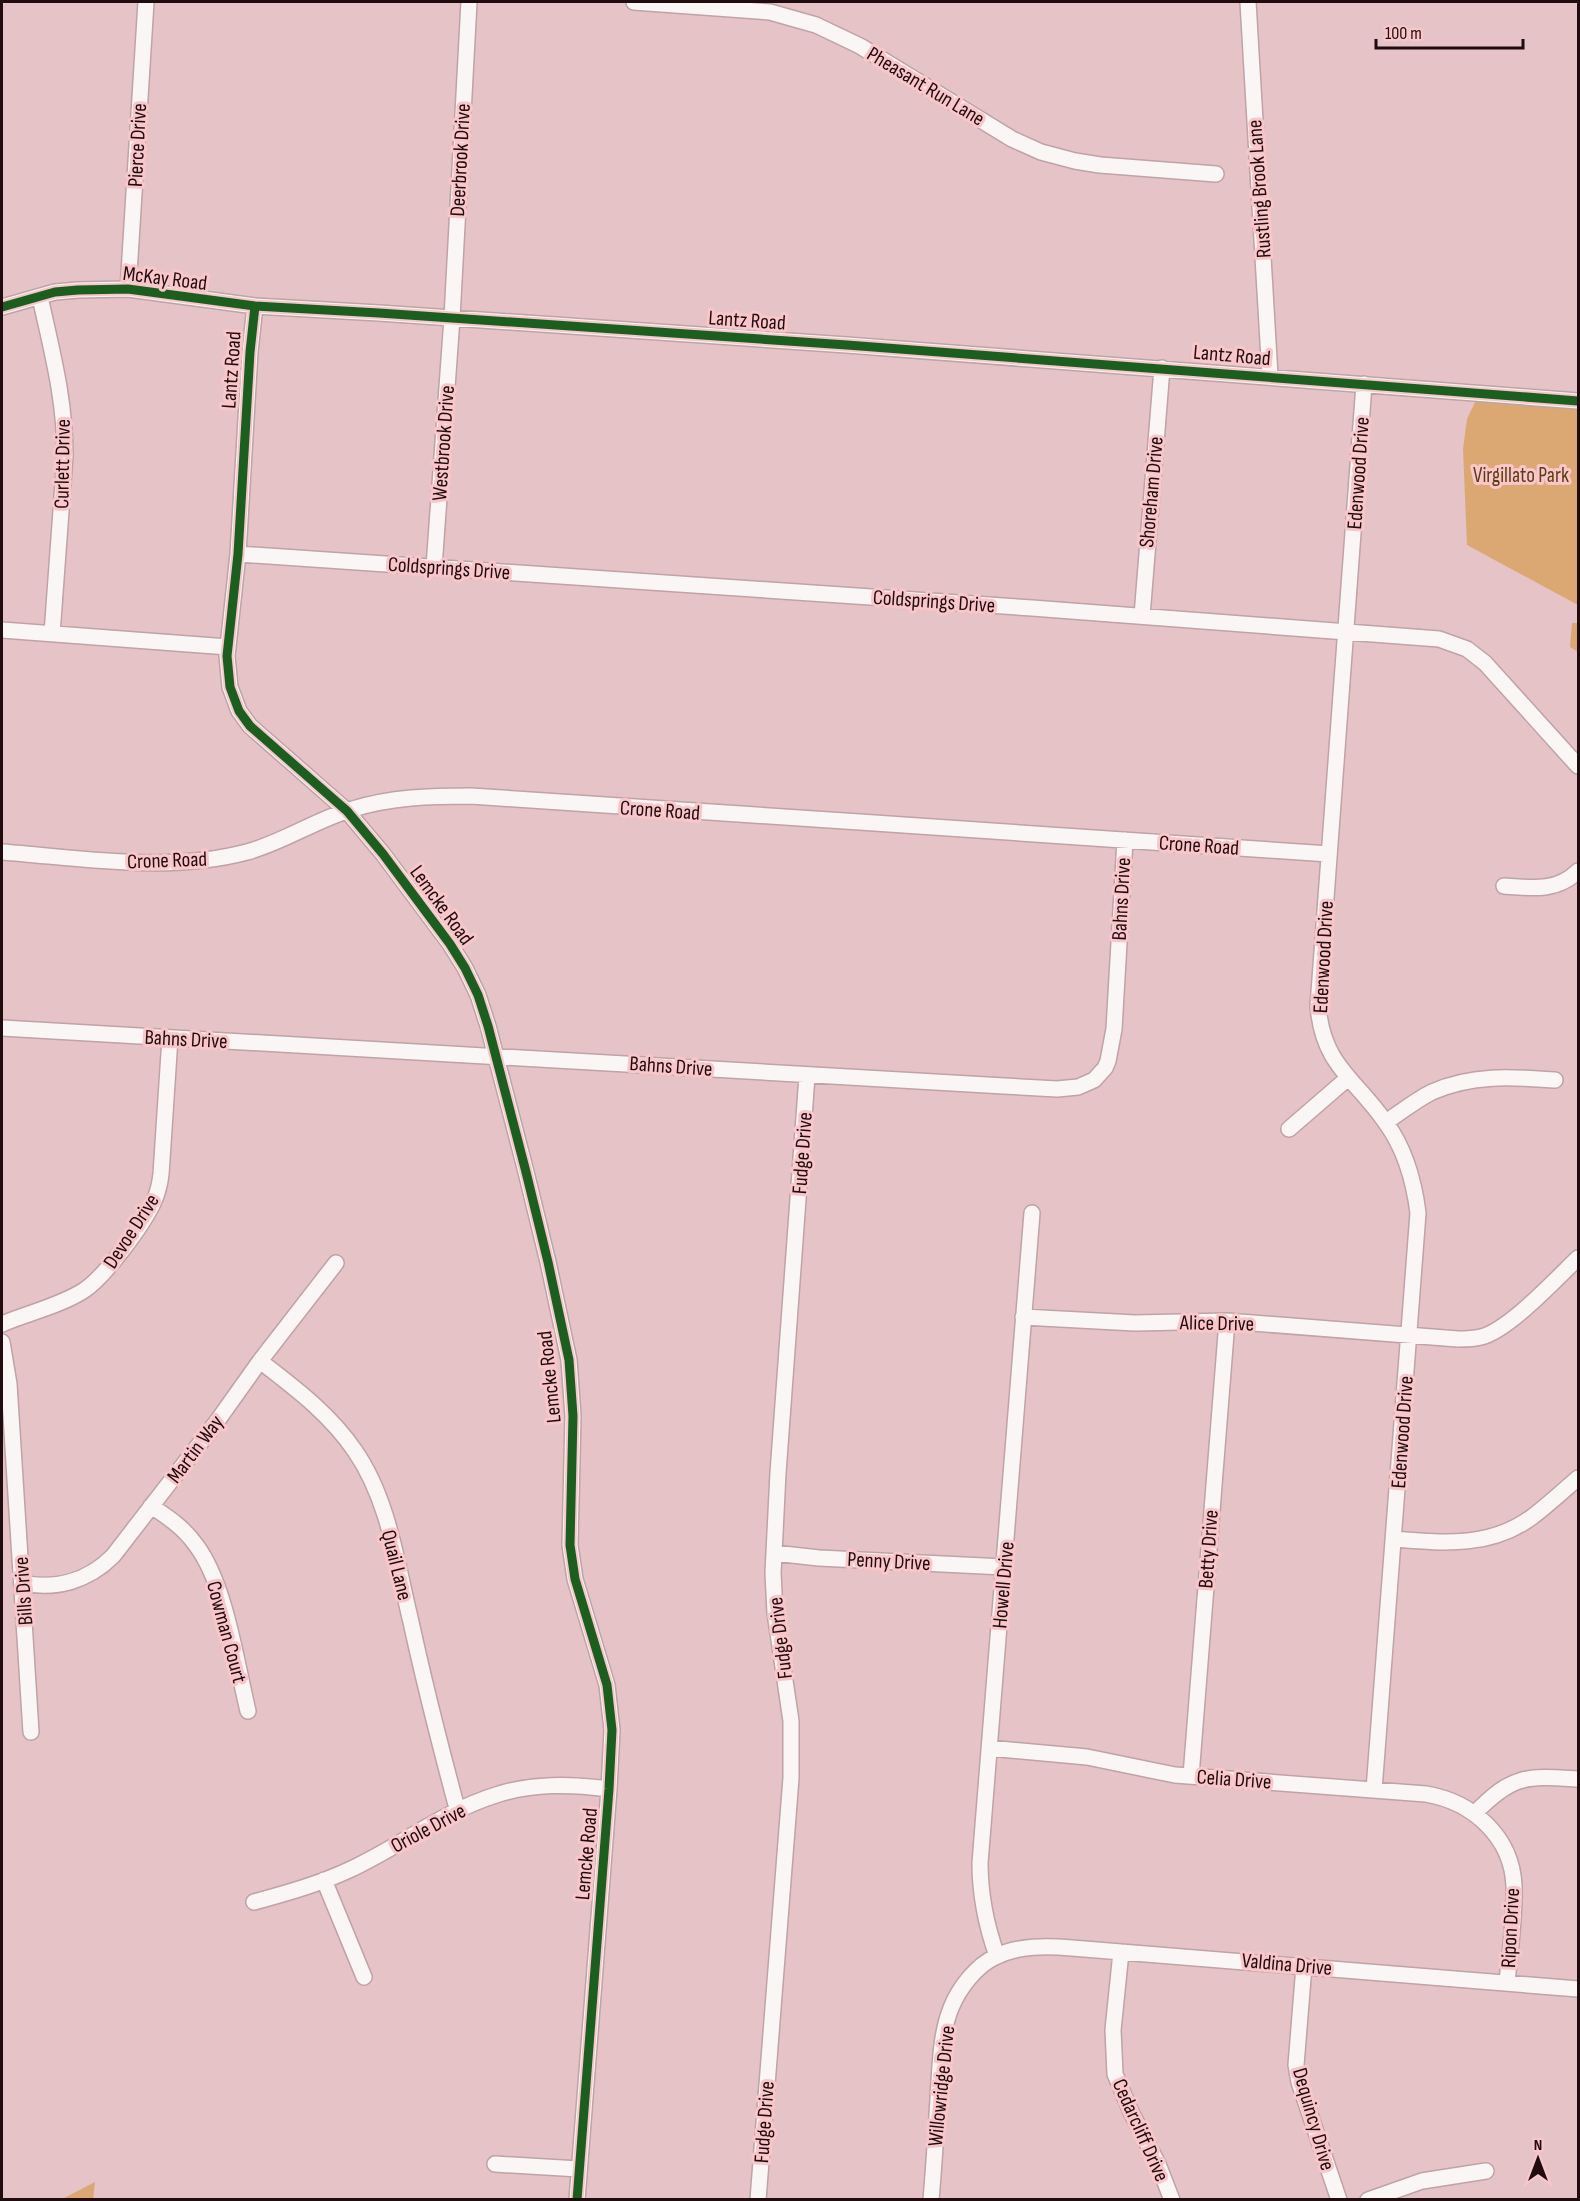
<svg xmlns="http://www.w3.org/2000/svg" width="1580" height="2201" viewBox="0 0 1580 2201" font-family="'Sofia Sans Condensed',sans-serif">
<rect width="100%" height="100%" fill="#e6c3c6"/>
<path fill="#dba874" d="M 1478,396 L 1578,404 L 1578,605 L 1467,545 L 1463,449 L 1467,419 Z
M 1572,623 L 1578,623 L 1578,652 L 1570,647 Z
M 95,2182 L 93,2199 L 62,2199 Z"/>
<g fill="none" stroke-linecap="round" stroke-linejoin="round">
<defs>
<path id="minor" d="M 634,2 L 770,12 L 816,25 L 860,46 L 1012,139 L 1041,152 L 1075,161 L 1100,165 L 1216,174
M 1248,2 L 1270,376
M 128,289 L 146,2
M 40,297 C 52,352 65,399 65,456 L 52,634
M 255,306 L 250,352 L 238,554 L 227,656 L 230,687 L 239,711 L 250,726 L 347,811 L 383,854 L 450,944 L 465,968 L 478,995 L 488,1026 L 526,1172 L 548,1262 L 569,1360 L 573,1416 L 570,1545 L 575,1579 L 607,1685 L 612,1730 L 609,1789 L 577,2200
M 2,307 L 55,292 L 78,290 L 128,289 L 255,306 L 379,313 L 847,345 L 1578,401
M 1364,384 L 1318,1006 C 1323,1066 1355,1078 1386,1123 C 1405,1149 1414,1181 1418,1213 L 1374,1790
M 238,554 L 1032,608 L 1439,639 L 1467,649 L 1485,663 L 1578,766
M 434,567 L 452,318 L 469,2
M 1142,616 L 1162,368
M 2,630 L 228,647
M 2,852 C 82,858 168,873 247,852 C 284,842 317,819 353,809 C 391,797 431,796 471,796 C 757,817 1043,832 1329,854
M 1504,886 C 1531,888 1557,892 1578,871
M 2,1028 L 1004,1086 L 1057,1089 L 1078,1087 L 1094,1080 L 1105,1068 L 1108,1061 L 1114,1029 L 1125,840
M 1386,1122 C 1401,1112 1416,1100 1432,1092 C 1472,1074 1512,1077 1555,1080
M 1289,1129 L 1348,1078
M 1023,1317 L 1135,1323 L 1227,1321 L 1458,1339 C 1465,1339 1473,1339 1481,1337 C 1509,1330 1556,1279 1578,1258
M 2,1324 C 28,1313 59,1306 83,1291 C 104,1278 144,1224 154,1201 C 158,1192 160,1183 161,1174 L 170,1038
M 2,1342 L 9,1384 L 31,1732
M 260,1361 C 295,1388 330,1414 355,1451 C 389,1500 397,1565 411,1622 C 425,1686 441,1749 458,1812
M 151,1506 C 168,1517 184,1528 196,1545 C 226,1585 236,1662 248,1711
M 1394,1539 C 1443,1543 1490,1548 1532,1517 C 1548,1505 1563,1491 1578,1478
M 774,1553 L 819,1558 L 1004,1567
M 22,1583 C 56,1590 88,1581 113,1556 L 218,1420 L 260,1361 L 336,1263
M 989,1748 L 1087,1757 L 1175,1775 L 1426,1794 C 1473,1802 1512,1837 1514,1886 C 1515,1918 1510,1951 1507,1982
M 1191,1776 L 1227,1321
M 1475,1813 C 1513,1774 1527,1776 1578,1779
M 324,1880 L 364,1977
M 254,1902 C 287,1893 319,1884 349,1870 C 399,1847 444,1811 496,1795 C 533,1783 570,1784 609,1789
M 1121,1952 L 1113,2030 L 1115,2074 L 1131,2112 L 1158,2164 L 1172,2200
M 997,1956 C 986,1925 980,1895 980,1863 L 1032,1213
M 1304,1966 L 1296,2065 L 1299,2082 L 1339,2200
M 495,2164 L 579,2169
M 758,2200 L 791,1778 L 791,1721 L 775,1613 L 773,1573 L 778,1473 L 807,1076
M 931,2200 C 934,2166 936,2132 938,2099 C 940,2069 940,2035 951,2008 C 959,1988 976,1966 995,1957 C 1018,1945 1048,1946 1072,1948 L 1578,1989
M 1368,2200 L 1422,2181 L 1486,2171"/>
</defs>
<use href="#minor" stroke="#bfa3a6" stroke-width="18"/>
<use href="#minor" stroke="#fbf6f6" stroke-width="15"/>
<defs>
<path id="cycleway" d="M 255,306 L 250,352 L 238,554 L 227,656 L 230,687 L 239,711 L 250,726 L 347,811 L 383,854 L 450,944 L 465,968 L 478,995 L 488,1026 L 526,1172 L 548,1262 L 569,1360 L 573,1416 L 570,1545 L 575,1579 L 607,1685 L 612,1730 L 609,1789 L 577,2200
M 2,307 L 55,292 L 78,290 L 128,289 L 255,306 L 379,313 L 847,345 L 1578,401"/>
</defs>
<use href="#cycleway" stroke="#f9c6ca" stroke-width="13"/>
<use href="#cycleway" stroke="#1b5e20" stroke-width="9"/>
</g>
<g text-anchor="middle" stroke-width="6" stroke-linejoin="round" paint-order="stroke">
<g font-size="21" fill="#200b0e" stroke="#f9c6ca">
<text transform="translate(926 86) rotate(31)" y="7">Pheasant Run Lane</text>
<text transform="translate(137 145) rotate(-87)" y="7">Pierce Drive</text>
<text transform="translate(460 160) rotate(-87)" y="7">Deerbrook Drive</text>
<text transform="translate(1259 189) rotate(-94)" y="7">Rustling Brook Lane</text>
<text transform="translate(165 278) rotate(7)" y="7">McKay Road</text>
<text transform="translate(747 320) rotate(4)" y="7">Lantz Road</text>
<text transform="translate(1232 355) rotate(5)" y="7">Lantz Road</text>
<text transform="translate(231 370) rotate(-86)" y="7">Lantz Road</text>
<text transform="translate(443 443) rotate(-86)" y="7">Westbrook Drive</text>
<text transform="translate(62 464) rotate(-89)" y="7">Curlett Drive</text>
<text transform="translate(1358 473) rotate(-86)" y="7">Edenwood Drive</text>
<text transform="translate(1151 492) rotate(-85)" y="7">Shoreham Drive</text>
<text transform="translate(449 568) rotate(4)" y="7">Coldsprings Drive</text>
<text transform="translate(934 601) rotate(4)" y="7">Coldsprings Drive</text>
<text transform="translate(660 810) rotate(4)" y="7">Crone Road</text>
<text transform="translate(1199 845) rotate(4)" y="7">Crone Road</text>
<text transform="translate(167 860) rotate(-2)" y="7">Crone Road</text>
<text transform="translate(1121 899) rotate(-87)" y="7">Bahns Drive</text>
<text transform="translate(442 905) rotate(54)" y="7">Lemcke Road</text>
<text transform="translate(1323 957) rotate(-87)" y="7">Edenwood Drive</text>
<text transform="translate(186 1039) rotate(3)" y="7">Bahns Drive</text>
<text transform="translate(671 1066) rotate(4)" y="7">Bahns Drive</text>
<text transform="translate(802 1153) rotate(-86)" y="7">Fudge Drive</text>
<text transform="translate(131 1231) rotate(-57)" y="7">Devoe Drive</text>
<text transform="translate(1217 1323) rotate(1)" y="7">Alice Drive</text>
<text transform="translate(549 1377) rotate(-96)" y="7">Lemcke Road</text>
<text transform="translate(1402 1432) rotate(-86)" y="7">Edenwood Drive</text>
<text transform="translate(195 1449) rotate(-53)" y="7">Martin Way</text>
<text transform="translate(1208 1549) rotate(-86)" y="7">Betty Drive</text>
<text transform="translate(889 1561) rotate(3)" y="7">Penny Drive</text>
<text transform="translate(397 1565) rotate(76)" y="7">Quail Lane</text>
<text transform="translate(1003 1585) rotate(-85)" y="7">Howell Drive</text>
<text transform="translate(23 1591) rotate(-94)" y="7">Bills Drive</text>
<text transform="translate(227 1632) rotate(75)" y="7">Cowman Court</text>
<text transform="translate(780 1638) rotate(-97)" y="7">Fudge Drive</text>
<text transform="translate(1234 1779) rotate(4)" y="7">Celia Drive</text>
<text transform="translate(428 1828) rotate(-28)" y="7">Oriole Drive</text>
<text transform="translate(586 1854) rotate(-85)" y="7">Lemcke Road</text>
<text transform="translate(1510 1928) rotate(-87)" y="7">Ripon Drive</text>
<text transform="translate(1287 1964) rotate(5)" y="7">Valdina Drive</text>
<text transform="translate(941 2086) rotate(-84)" y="7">Willowridge Drive</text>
<text transform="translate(1314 2119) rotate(74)" y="7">Dequincy Drive</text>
<text transform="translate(764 2122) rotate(-86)" y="7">Fudge Drive</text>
<text transform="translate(1141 2130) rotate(66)" y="7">Cedarcliff Drive</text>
</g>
<g font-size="21" fill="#5b3d12" stroke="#f9c6ca">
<text x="1521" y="482">Virgillato Park</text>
</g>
</g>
<rect width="1580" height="2201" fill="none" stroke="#200b0e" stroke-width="6"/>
<g transform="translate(1538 2159)" stroke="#f9c6ca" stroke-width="4.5" paint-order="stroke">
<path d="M0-4.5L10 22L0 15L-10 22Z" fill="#200b0e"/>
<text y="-9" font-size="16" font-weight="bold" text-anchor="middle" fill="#200b0e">N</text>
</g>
<path d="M1376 39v9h147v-9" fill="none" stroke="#200b0e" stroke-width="3"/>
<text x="1385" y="39" font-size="18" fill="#200b0e" stroke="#f9c6ca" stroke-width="4.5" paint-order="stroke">100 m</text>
</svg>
